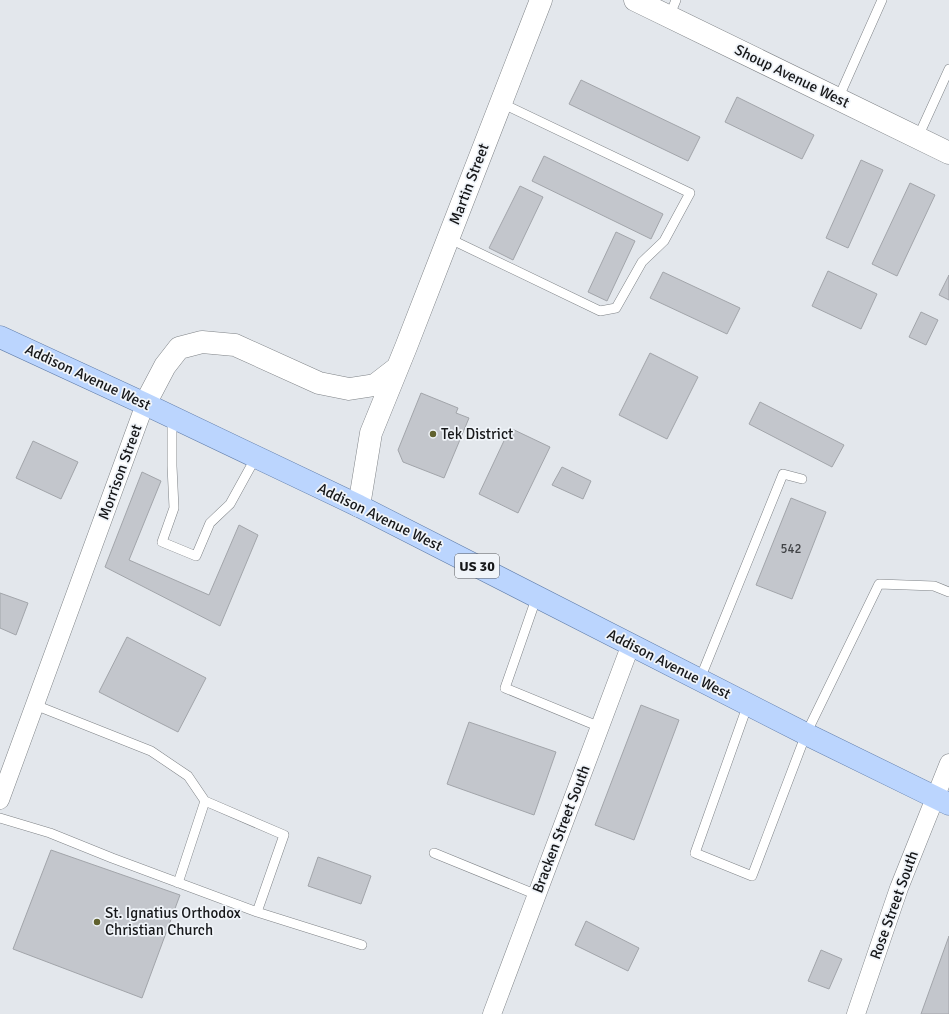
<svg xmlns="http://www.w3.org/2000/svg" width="949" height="1014" viewBox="0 0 949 1014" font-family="Signika,sans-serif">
<rect width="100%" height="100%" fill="#e3e7ec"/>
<path fill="#c3c6cc" stroke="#a2a5aa" d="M 581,80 L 700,137 L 688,161 L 569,104 Z
M 737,97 L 814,135 L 802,159 L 725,122 Z
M 544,156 L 663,214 L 651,239 L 532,181 Z
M 861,160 L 883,170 L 848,248 L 826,238 Z
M 910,183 L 935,195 L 897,276 L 872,264 Z
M 520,186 L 543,197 L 513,260 L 489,248 Z
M 616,232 L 635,241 L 607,301 L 588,292 Z
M 828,271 L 877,294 L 861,329 L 812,306 Z
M 663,272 L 740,308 L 727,334 L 650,298 Z
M 949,275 L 949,300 L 939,295 Z
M 921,312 L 938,320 L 926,345 L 909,337 Z
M 650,353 L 698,377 L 667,439 L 619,415 Z
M 421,393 L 458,408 L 456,413 L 469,418 L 444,478 L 403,462 L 398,450 Z
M 760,402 L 844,445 L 832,467 L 749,424 Z
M 510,428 L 550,447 L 518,513 L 479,494 Z
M 33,441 L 78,462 L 61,499 L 16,478 Z
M 562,467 L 591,481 L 583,499 L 552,485 Z
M 142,472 L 161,481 L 129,560 L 209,595 L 239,525 L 258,535 L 220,626 L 105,567 Z
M 791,498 L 826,512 L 792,599 L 756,585 Z
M 0,593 L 28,603 L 16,635 L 0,628 Z
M 127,637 L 206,678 L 178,732 L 99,692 Z
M 641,705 L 679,720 L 634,840 L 595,825 Z
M 469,722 L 556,752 L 534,815 L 447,784 Z
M 51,850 L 180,895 L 142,998 L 13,949 Z
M 318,857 L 371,876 L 361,904 L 308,886 Z
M 586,921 L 639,948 L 628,971 L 575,945 Z
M 949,936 L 949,1014 L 921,1014 Z
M 821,950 L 842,959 L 829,989 L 808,981 Z"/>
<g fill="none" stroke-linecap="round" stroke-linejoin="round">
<defs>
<path id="lane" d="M 669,17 L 676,0
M 838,99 L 882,0
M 918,137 L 949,69
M 448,238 L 600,311 L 616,308 L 642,262 L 664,241 L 690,193 L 501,103
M 172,418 L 172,466 L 174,508 L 162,542 L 196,556 L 210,523 L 230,504 L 256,457
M 537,596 L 505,688 L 600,727
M 700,679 L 783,474 L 802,479
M 748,704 L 695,853 L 752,876 L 806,734 L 879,584 L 934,586 L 949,592
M 35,705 L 151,751 L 188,776 L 205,801 L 178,883
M 205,801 L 284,835 L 257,912
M 0,818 L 50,833 L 112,858 L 257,912 L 362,945
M 434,853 L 537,895"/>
<path id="street" d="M 0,800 L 145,404
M 492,1014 L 631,644
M 856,1014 L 899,888 L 949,763"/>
<path id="secondary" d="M 635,0 L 949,153
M 145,404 L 165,366 L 179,348 L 202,342 L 235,345 L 319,383 L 349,389 L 375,385 L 397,368
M 359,506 L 371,433 L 406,347 L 541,0"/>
<path id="primary" d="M 0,337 L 145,404 L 359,506 L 806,734 L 949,804"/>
</defs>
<use href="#lane" stroke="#7f8387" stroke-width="10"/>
<use href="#street" stroke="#7f8387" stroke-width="19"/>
<use href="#secondary" stroke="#7f8387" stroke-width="23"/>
<use href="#primary" stroke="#6480ad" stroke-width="23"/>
<use href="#lane" stroke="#fff" stroke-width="9"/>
<use href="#street" stroke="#fff" stroke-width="18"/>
<use href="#secondary" stroke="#fff" stroke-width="22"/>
<use href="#primary" stroke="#bbd5fe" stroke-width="22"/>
</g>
<g fill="#60612e" stroke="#f0f4f9" stroke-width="1.5">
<circle cx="433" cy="434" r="4"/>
<circle cx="97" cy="922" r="4"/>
</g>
<g text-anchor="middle" stroke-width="3.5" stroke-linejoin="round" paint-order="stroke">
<g font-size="13" fill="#414346">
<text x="791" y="553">542</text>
</g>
<rect fill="#f0f4f9" stroke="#57595c" stroke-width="1" x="455" y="554" width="44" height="24" rx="3"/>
<g font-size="14" font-weight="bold" fill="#161719">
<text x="477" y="571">US 30</text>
</g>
<g font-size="15" fill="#161719" stroke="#f0f4f9">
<text transform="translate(792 76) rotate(26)" y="5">Shoup Avenue West</text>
<text transform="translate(469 184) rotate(-69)" y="5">Martin Street</text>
<text transform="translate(88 377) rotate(25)" y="5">Addison Avenue West</text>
<text transform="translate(120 472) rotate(-70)" y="5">Morrison Street</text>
<text transform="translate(380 517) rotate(26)" y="5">Addison Avenue West</text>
<text transform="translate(669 664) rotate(27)" y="5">Addison Avenue West</text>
<text transform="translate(561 829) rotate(-69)" y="5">Bracken Street South</text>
<text transform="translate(894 905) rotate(-70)" y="5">Rose Street South</text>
</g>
<g font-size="15" fill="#161719" stroke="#f0f4f9" text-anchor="start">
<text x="441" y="439">Tek District</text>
<text x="105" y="918">St. Ignatius Orthodox<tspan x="105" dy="17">Christian Church</tspan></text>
</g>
</g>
</svg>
